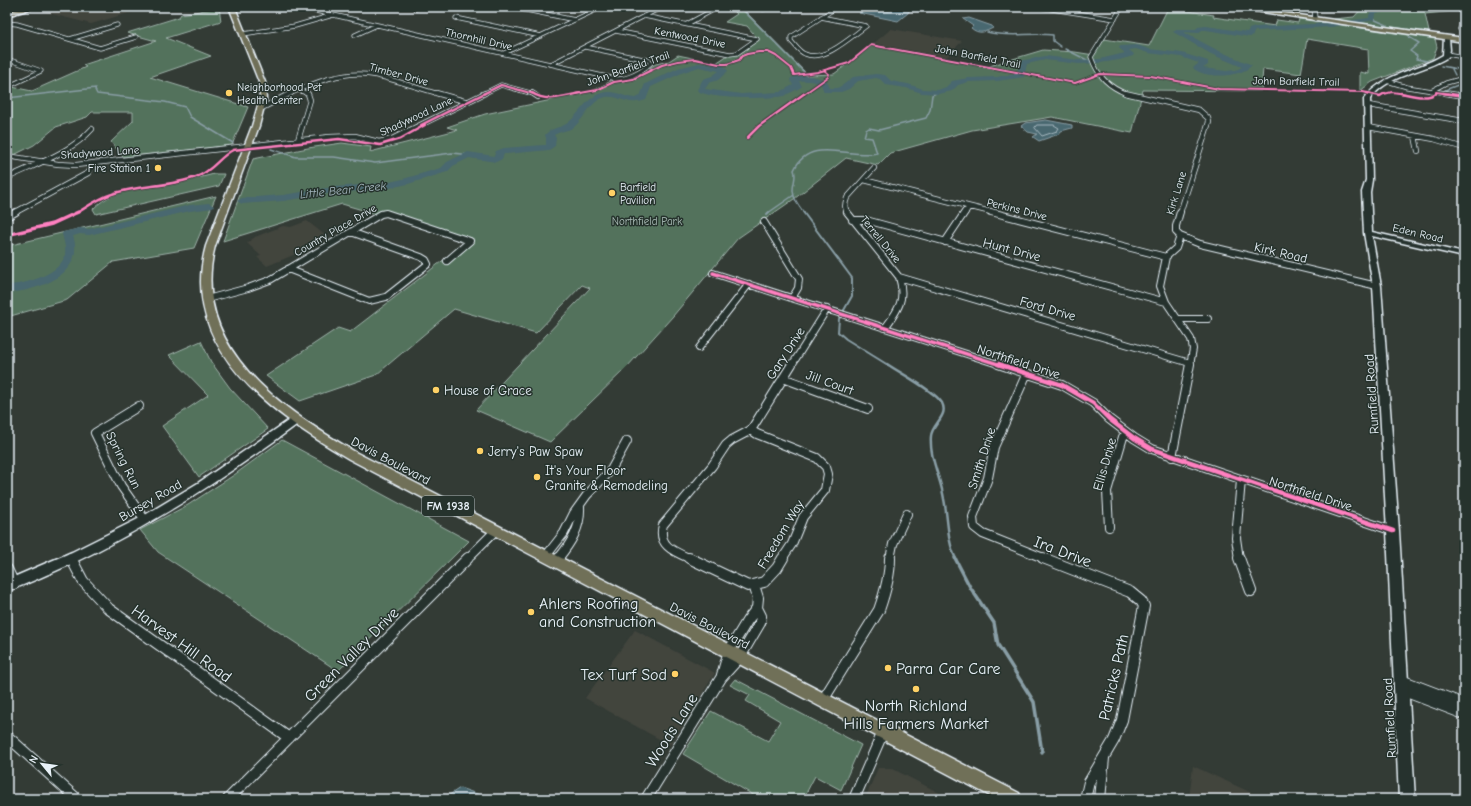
<svg xmlns="http://www.w3.org/2000/svg" width="1471" height="806" viewBox="0 0 1471 806" font-family="'Comic Neue',sans-serif">
<rect width="100%" height="100%" fill="#333b35"/>
<filter id="ink" filterUnits="userSpaceOnUse"><feTurbulence type="fractalNoise" baseFrequency=".025" numOctaves="2"/><feDisplacementMap in="SourceGraphic" scale="8" xChannelSelector="R" yChannelSelector="G"/><feConvolveMatrix kernelMatrix="1 2 1 2 8 2 1 2 1" color-interpolation-filters="sRGB"/></filter>
<g filter="url(#ink)">
<path fill="#43453e" d="M 48,7 L 149,7 L 91,24 L 37,10 Z
M 891,29 L 962,41 L 946,58 L 873,44 Z
M 307,221 L 326,236 L 317,239 L 310,248 L 267,266 L 257,257 L 261,256 L 247,243 L 255,237 L 283,226 L 291,227 Z
M 635,630 L 715,673 L 670,745 L 585,698 Z
M 1193,766 L 1265,799 L 1189,799 Z
M 878,768 L 891,768 L 951,799 L 865,799 Z"/>
<path fill="#53725b" stroke="#9eb2aa" d="M 727,7 L 742,8 L 808,75 L 834,74 L 872,46 L 986,67 L 1043,50 L 1075,52 L 1094,55 L 1104,39 L 1149,46 L 1168,8 L 1214,15 L 1213,17 L 1275,26 L 1277,20 L 1298,23 L 1299,19 L 1435,39 L 1437,47 L 1433,58 L 1372,82 L 1360,91 L 1360,72 L 1369,74 L 1368,49 L 1307,39 L 1301,74 L 1263,69 L 1261,91 L 1143,90 L 1132,133 L 1052,117 L 972,130 L 890,153 L 878,165 L 846,158 L 794,199 L 738,238 L 673,316 L 627,367 L 550,442 L 476,410 L 590,288 L 582,285 L 536,333 L 454,309 L 376,375 L 300,401 L 266,376 L 338,328 L 350,332 L 472,238 L 422,225 L 382,210 L 376,214 L 342,204 L 223,241 L 253,159 L 308,148 L 342,143 L 371,147 L 370,152 L 457,130 L 447,127 L 485,114 L 590,92 L 613,80 L 623,81 L 631,79 L 656,64 L 669,61 L 678,55 L 716,63 L 728,55 L 739,54 L 759,40 L 747,26 L 725,22 L 737,14 L 734,11 L 726,9 Z
M 1363,7 L 1464,7 L 1464,10 L 1425,14 L 1429,32 L 1333,19 L 1354,17 Z
M 219,8 L 221,21 L 166,38 L 211,56 L 150,77 L 248,107 L 232,145 L 123,157 L 111,142 L 133,121 L 133,112 L 92,112 L 87,117 L 56,127 L 34,145 L 14,155 L 7,154 L 7,89 L 12,87 L 32,91 L 86,67 L 83,65 L 156,41 L 127,33 L 179,17 L 181,14 Z
M 214,174 L 224,174 L 219,186 L 96,214 L 93,209 C 116,185 156,187 187,181 C 196,179 205,176 214,174 Z
M 216,196 L 194,248 L 113,262 L 67,300 L 7,317 L 7,246 Z
M 201,341 L 211,362 L 230,388 L 268,429 L 199,477 L 162,426 L 208,395 L 169,355 Z
M 282,440 L 469,541 L 338,671 L 158,552 L 140,530 L 188,505 L 234,475 Z
M 735,679 L 861,745 L 841,790 L 815,776 L 803,799 L 760,799 L 683,754 L 711,711 L 768,741 L 780,721 L 746,701 L 750,695 L 730,685 Z"/>
<path fill="#496770" stroke="#899ea6" d="M 893,7 L 911,7 L 908,13 L 898,21 L 859,13 L 867,8 L 889,11 Z
M 969,18 L 992,26 L 993,28 C 985,32 979,35 971,28 L 973,26 L 963,19 Z
M 1046,120 L 1072,125 L 1072,128 L 1061,131 L 1059,134 L 1039,141 L 1033,137 L 1037,134 L 1028,132 L 1021,126 L 1025,123 Z
M 460,788 L 480,795 L 482,799 L 443,799 Z"/>
<g fill="none" stroke-linecap="round" stroke-linejoin="round">
<path stroke="#a8bac2" stroke-width="1" d="M 1037,125 L 1054,125 L 1059,128 L 1057,131 L 1042,136 L 1035,128 Z"/>
<path stroke="#899ea6" stroke-width="1.5" d="M 740,7 L 803,71 L 808,78
M 1373,19 L 1387,25
M 987,32 C 1009,38 1031,32 1053,35 L 1053,41 L 1061,47
M 1409,37 L 1419,43 L 1410,51 L 1417,56 L 1416,59 L 1427,61
M 1065,49 L 1089,61
M 1441,66 L 1464,70
M 1452,69 L 1455,75
M 1446,92 L 1445,90 L 1463,83
M 7,98 L 96,88 L 95,90 L 97,94 L 165,102 L 185,107 L 190,117 L 233,143
M 271,149 L 296,157 L 334,157 L 375,163 L 452,153 L 472,155
M 768,213 L 794,195
M 804,213 C 799,206 793,199 793,190 C 793,182 797,177 794,170 C 810,135 849,159 877,153 L 872,138 L 864,137 L 866,130 L 869,128 L 879,130 L 926,118 L 930,110 L 932,95 L 938,92"/>
<path stroke="#899ea6" stroke-width="2" d="M 803,212 L 852,278 L 852,296 L 839,319 L 838,332 L 846,339 L 888,365
M 767,214 L 769,212"/>
<path stroke="#899ea6" stroke-width="2.5" d="M 887,364 C 900,373 935,391 942,403 C 949,416 932,424 931,436 C 929,458 941,478 944,499 C 948,518 947,542 956,559"/>
<path stroke="#899ea6" stroke-width="3.5" d="M 955,558 L 970,587 L 994,623 L 998,645 L 1034,702 L 1042,752"/>
<path fill="#496770" fill-rule="evenodd" d="M 1383,7 L 1390,7 L 1392,10 L 1376,14 L 1375,20 L 1331,27 L 1255,31 L 1252,36 L 1250,37 L 1206,30 L 1202,30 L 1198,33 L 1183,32 L 1217,50 L 1252,65 C 1241,78 1204,79 1193,68 L 1199,63 L 1181,57 L 1148,53 L 1136,49 L 1129,50 L 1134,54 L 1133,56 L 1119,60 L 1100,63 L 1079,64 L 1045,60 L 1027,64 L 1024,77 L 997,81 L 968,82 L 958,85 L 952,91 L 938,94 L 922,93 L 906,88 L 886,85 L 880,79 L 876,78 L 858,81 L 849,89 L 841,92 L 824,92 L 821,84 C 813,81 807,80 799,81 L 802,86 C 798,90 790,92 785,96 C 770,99 706,100 697,90 L 703,79 L 712,76 L 719,71 L 699,67 L 684,72 L 651,87 L 646,100 C 626,107 621,95 606,97 C 591,100 585,118 574,127 C 568,131 560,131 554,135 L 556,138 L 555,146 L 549,150 L 506,154 L 504,154 L 502,159 L 496,162 L 469,158 L 453,166 L 447,172 L 408,184 L 385,189 L 333,193 L 283,201 L 242,204 L 237,201 L 242,198 L 283,195 L 333,187 L 385,183 L 403,179 L 441,168 L 447,162 L 468,152 L 494,156 L 496,151 L 504,148 L 544,145 L 546,145 L 546,138 L 545,135 C 551,127 562,128 569,122 C 583,110 590,91 611,92 C 620,93 627,98 636,98 L 640,96 L 645,84 L 678,68 L 699,63 L 724,66 L 728,71 L 718,80 L 709,83 L 705,89 L 741,94 L 780,92 L 793,85 L 790,80 L 791,78 C 804,74 815,76 827,81 L 830,88 L 837,88 L 843,85 L 853,77 L 876,74 L 885,75 L 891,81 L 908,84 L 923,89 L 938,90 L 946,87 L 952,81 L 968,78 L 997,77 L 1017,73 L 1020,61 L 1045,56 L 1079,60 L 1100,59 L 1125,53 L 1119,48 L 1120,46 L 1137,45 L 1149,49 L 1182,53 L 1208,61 L 1208,65 L 1203,68 L 1226,71 L 1236,70 L 1242,67 L 1211,54 L 1175,33 L 1173,32 L 1176,29 L 1196,29 L 1198,27 L 1206,26 L 1247,32 L 1249,29 L 1255,27 L 1331,23 L 1369,18 L 1369,15 L 1372,11 L 1384,9 Z
M 209,203 L 214,206 L 213,208 L 190,211 L 89,235 L 80,234 L 73,236 C 86,274 38,291 7,293 L 7,285 C 23,285 57,275 64,258 C 67,250 64,242 62,234 L 63,232 L 80,228 L 89,229 L 190,205 Z"/>
<defs>
<path id="street-far4" d="M 298,7 L 616,79 C 630,79 641,72 651,63 L 648,60 L 585,47
M 511,7 L 575,20
M 837,7 L 791,37 L 791,41 C 795,45 799,52 805,54 C 824,63 852,36 866,26
M 1039,7 L 1115,19
M 1122,7 L 1091,57 C 1098,77 1109,87 1127,94
M 1314,7 L 1315,19
M 276,9 L 281,7
M 415,9 L 420,7
M 763,9 L 774,7
M 821,17 L 866,26
M 456,18 L 541,36
M 1464,22 L 1460,29 L 1464,30
M 7,23 L 17,24 L 100,48 L 136,37
M 687,24 L 715,9 L 721,8
M 616,31 L 730,54 L 737,53 L 757,39 L 644,16
M 243,34 L 295,26 L 333,15
M 355,35 L 377,25
M 70,39 L 117,25
M 504,53 L 602,7
M 1446,54 L 1464,57
M 7,59 L 41,71 L 7,87
M 551,64 L 662,7
M 1387,81 L 1407,87 L 1452,94
M 299,90 L 308,94
M 1431,91 L 1446,83 L 1464,78
M 289,94 C 313,83 344,70 372,75 C 394,79 417,88 439,94
M 483,94 L 501,85 L 534,94"/>
<path id="street-far3" d="M 436,93 L 468,102
M 532,93 L 538,97
M 1125,93 L 1199,110 L 1208,118 L 1209,122 L 1180,213
M 1445,93 L 1464,96
M 1368,105 L 1464,121
M 262,108 L 291,93
M 1368,127 L 1434,139 L 1464,148
M 1415,136 L 1418,151
M 298,140 L 310,100 L 308,94 L 306,93
M 7,156 L 58,164 L 76,165 L 329,137 L 355,136 L 379,142 L 392,139 L 485,93
M 7,178 C 34,165 72,152 92,129
M 864,180 L 995,213
M 14,213 L 88,173 L 96,163
M 384,213 L 387,213
M 848,213 C 844,209 845,203 847,198 L 874,168
M 965,213 L 969,207"/>
<path id="street-far2" d="M 847,212 L 899,277 C 906,300 898,310 885,328
M 991,212 L 1166,257
M 1180,212 L 1176,226 L 1176,232 L 1180,236 L 1200,244 L 1377,286
M 7,217 L 16,212
M 852,220 L 866,220 L 1166,302
M 764,222 L 799,279 L 798,288 L 792,298
M 1180,236 L 1176,248 L 1166,257 L 1160,286 L 1166,302 L 1191,339 L 1193,349 L 1190,365
M 945,242 L 965,212
M 288,269 L 369,301 L 386,297 L 428,264 L 426,260 L 421,257 L 351,232
M 713,273 L 1001,365
M 899,277 L 1190,363
M 207,299 L 248,288 L 270,280 L 381,214 L 386,213 L 470,241 L 447,261
M 1178,319 L 1208,319
M 699,348 L 749,284
M 792,365 L 827,309"/>
<path id="street-far1" d="M 998,364 L 1062,385 L 1093,403 L 1109,419 L 1134,438 L 1152,449 L 1393,531
M 1027,373 L 994,447 L 988,478 L 973,517 L 974,527 L 983,534 L 1046,559
M 783,378 L 868,409
M 139,406 L 95,433 L 121,486 L 145,520
M 751,430 L 757,434 L 817,458 L 826,467 L 828,474 L 825,490 L 803,517 L 792,544 L 782,559
M 751,430 L 792,364
M 1172,457 L 1190,364
M 1109,527 L 1107,491 L 1123,437 L 1126,433
M 546,556 L 564,533 L 574,513 L 587,495 L 611,470 L 627,441
M 467,559 L 495,531
M 558,559 C 571,543 581,528 580,507
M 691,559 C 675,552 657,546 663,525 L 712,466 L 726,445 L 732,440 L 751,430
M 890,559 L 893,544 L 907,514
M 1239,559 L 1236,538 L 1241,480"/>
<path id="street" d="M 71,558 L 83,581 L 109,609 L 289,738
M 689,558 L 748,586 L 764,582 L 777,568 L 783,558
M 1043,558 L 1130,592 L 1141,601 L 1144,606 L 1122,720 L 1114,740 L 1089,782 L 1085,799
M 1239,558 L 1251,591
M 556,562 L 559,558
M 7,569 L 14,584
M 722,675 L 729,651 L 747,621 L 757,608 L 758,598 L 754,585
M 1401,680 L 1464,704
M 1401,690 L 1464,714
M 823,700 L 879,610 C 885,593 890,576 890,558
M 7,736 L 77,799
M 228,799 L 468,558
M 646,799 L 721,678 L 740,657 L 760,623 L 761,616 L 757,608
M 854,799 L 883,732
M 1100,799 L 1104,758"/>
<path id="secondary" d="M 1444,37 L 1449,38 L 1450,50 L 1448,57 C 1423,73 1388,74 1370,99 L 1372,180 L 1370,192 L 1372,232 L 1464,253 L 1464,257 L 1372,236 L 1381,286 L 1399,531 L 1415,799 L 1399,799 L 1387,531 L 1373,286 L 1364,233 L 1362,192 L 1366,180 L 1364,99 C 1383,73 1417,71 1443,55 Z
M 295,416 L 299,417 L 300,420 L 299,423 C 226,477 151,526 69,565 C 48,574 28,584 7,591 L 7,580 L 72,552 L 140,518 L 198,483 Z"/>
<path id="primary" d="M 28,7 L 37,7 L 7,16 L 7,12 Z
M 229,7 L 235,7 L 265,82 L 266,99 L 259,126 L 215,246 C 189,347 281,409 357,453 L 1019,793 L 1021,799 L 996,799 L 349,459 C 272,414 178,348 206,246 L 252,126 L 260,99 L 259,82 Z
M 1228,7 L 1242,7 L 1464,38 L 1464,42 Z"/>
</defs>
<use href="#street-far4" stroke="#e8f1f8" stroke-width="5"/>
<use href="#street-far3" stroke="#e8f1f8" stroke-width="6"/>
<use href="#street-far2" stroke="#e8f1f8" stroke-width="8"/>
<use href="#street-far1" stroke="#e8f1f8" stroke-width="10"/>
<use href="#street" stroke="#e8f1f8" stroke-width="12"/>
<use href="#secondary" stroke="#e8f1f8" stroke-width="3"/>
<use href="#primary" stroke="#e8f1f8" stroke-width="3"/>
<use href="#street-far4" stroke="#26332d" stroke-width="3.5"/>
<use href="#street-far3" stroke="#26332d" stroke-width="4.5"/>
<use href="#street-far2" stroke="#26332d" stroke-width="6"/>
<use href="#street-far1" stroke="#26332d" stroke-width="8"/>
<use href="#street" stroke="#26332d" stroke-width="10"/>
<use href="#secondary" fill="#26332d" fill-rule="evenodd"/>
<use href="#primary" fill="#706f59" fill-rule="evenodd"/>
<defs>
<path id="cycleway-far3" d="M 483,94 L 501,85 L 534,94
M 575,94 L 597,90 L 614,82 L 633,79 L 662,65 L 678,61 L 695,59 L 719,64 L 727,64 L 739,60 L 742,56 L 747,54 L 759,52 L 768,52 L 776,56 L 791,68 L 794,75 L 818,72 L 849,63 L 871,45 L 1075,83 L 1100,74 L 1151,76 L 1219,89 L 1363,92 L 1372,94
M 804,94 L 828,77 L 829,74 L 824,70
M 1384,94 L 1392,92 L 1406,94
M 1436,94 L 1436,92 L 1450,94"/>
<path id="cycleway-far2" d="M 532,93 C 547,103 564,96 581,93
M 1367,93 L 1380,96 L 1385,93
M 1401,93 C 1412,95 1427,100 1436,93
M 1443,93 L 1464,96
M 747,138 L 759,126 L 805,93
M 77,213 C 88,206 99,198 112,194 C 139,185 169,187 196,177 C 213,171 219,157 233,150 L 339,139 L 380,145 L 400,139 L 425,125 L 421,125 L 485,93"/>
<path id="cycleway-far1" d="M 7,235 L 52,224 L 78,212
M 713,273 L 1001,365"/>
<path id="cycleway" d="M 998,364 L 1062,385 L 1093,403 L 1109,419 L 1134,438 L 1152,449 L 1393,531"/>
</defs>
<use href="#cycleway-far3" stroke="#26332d" stroke-width="3.5"/>
<use href="#cycleway-far2" stroke="#26332d" stroke-width="4"/>
<use href="#cycleway-far1" stroke="#26332d" stroke-width="5.5"/>
<use href="#cycleway" stroke="#26332d" stroke-width="7"/>
<use href="#cycleway-far3" stroke="#ff80c0" stroke-width="2"/>
<use href="#cycleway-far2" stroke="#ff80c0" stroke-width="2.5"/>
<use href="#cycleway-far1" stroke="#ff80c0" stroke-width="3.5"/>
<use href="#cycleway" stroke="#ff80c0" stroke-width="4.5"/>
</g>
</g>
<g fill="#ffd166" stroke="#26332d" stroke-width="1.5">
<circle cx="229" cy="93" r="4"/>
<circle cx="158" cy="168" r="4"/>
<circle cx="612" cy="193" r="4"/>
<circle cx="436" cy="390" r="4"/>
<circle cx="480" cy="451" r="4"/>
<circle cx="537" cy="477" r="4"/>
<circle cx="531" cy="612" r="4"/>
<circle cx="888" cy="668" r="4"/>
<circle cx="675" cy="674" r="4"/>
<circle cx="916" cy="689" r="4"/>
</g>
<g text-anchor="middle" stroke-width="3" stroke-linejoin="round" paint-order="stroke">
<g font-size="11" fill="#e8f1f8" stroke="#26332d">
<text transform="translate(690 37) rotate(11)" y="4">Kentwood Drive</text>
<text transform="translate(479 39) rotate(13)" y="4">Thornhill Drive</text>
<text transform="translate(978 56) rotate(11)" y="4">John Barfield Trail</text>
<text transform="translate(628 68) rotate(-19)" y="4">John Barfield Trail</text>
<text transform="translate(399 74) rotate(15)" y="4">Timber Drive</text>
<text transform="translate(1296 81) rotate(1)" y="4">John Barfield Trail</text>
<text transform="translate(416 116) rotate(-25)" y="4">Shadywood Lane</text>
<text transform="translate(100 152) rotate(-4)" y="4">Shadywood Lane</text>
<text transform="translate(1176 193) rotate(-73)" y="4">Kirk Lane</text>
<text transform="translate(1017 209) rotate(14)" y="4">Perkins Drive</text>
<text transform="translate(335 230) rotate(-30)" y="4">Country Place Drive</text>
<text transform="translate(1418 233) rotate(13)" y="4">Eden Road</text>
<text transform="translate(881 239) rotate(51)" y="4">Terrell Drive</text>
</g>
<g font-size="11" fill="#e8f1f8" stroke="#26332d" text-anchor="start">
<text x="237" y="91">Neighborhood Pet<tspan x="237" dy="13">Health Center</tspan></text>
<text x="150" y="172" text-anchor="end">Fire Station 1</text>
<text x="620" y="191">Barfield<tspan x="620" dy="13">Pavilion</tspan></text>
</g>
<g font-size="11" fill="#acbeb9" stroke="#26332d">
<text x="647" y="225">Northfield Park</text>
</g>
<g font-size="12" font-style="italic" fill="#a8bac2" stroke="#26332d">
<text transform="translate(343 190) rotate(-6)" y="4">Little Bear Creek</text>
</g>
<rect fill="#26332d" stroke="#aeb8bb" stroke-width="1" x="422" y="496" width="52" height="20" rx="3"/>
<g font-size="12" font-weight="bold" fill="#e8f1f8">
<text x="448" y="510">FM 1938</text>
</g>
<g font-size="13" fill="#e8f1f8" stroke="#26332d">
<text transform="translate(1012 249) rotate(15)" y="5">Hunt Drive</text>
<text transform="translate(1281 252) rotate(13)" y="5">Kirk Road</text>
<text transform="translate(1048 308) rotate(16)" y="5">Ford Drive</text>
<text transform="translate(785 353) rotate(-57)" y="5">Gary Drive</text>
<text transform="translate(1019 361) rotate(18)" y="5">Northfield Drive</text>
<text transform="translate(830 382) rotate(20)" y="5">Jill Court</text>
<text transform="translate(1371 394) rotate(-94)" y="5">Rumfield Road</text>
<text transform="translate(981 458) rotate(-72)" y="5">Smith Drive</text>
<text transform="translate(124 460) rotate(63)" y="5">Spring Run</text>
<text transform="translate(391 460) rotate(28)" y="5">Davis Boulevard</text>
<text transform="translate(1104 464) rotate(-74)" y="5">Ellis Drive</text>
<text transform="translate(1311 493) rotate(18)" y="5">Northfield Drive</text>
<text transform="translate(150 500) rotate(-30)" y="5">Bursey Road</text>
<text transform="translate(780 534) rotate(-59)" y="5">Freedom Way</text>
<text transform="translate(710 625) rotate(27)" y="5">Davis Boulevard</text>
<text transform="translate(1389 718) rotate(-93)" y="5">Rumfield Road</text>
</g>
<g font-size="13" fill="#e8f1f8" stroke="#26332d" text-anchor="start">
<text x="444" y="395">House of Grace</text>
<text x="488" y="456">Jerry's Paw Spaw</text>
<text x="545" y="475">It's Your Floor<tspan x="545" dy="15">Granite &amp; Remodeling</tspan></text>
</g>
<g font-size="16" fill="#e8f1f8" stroke="#26332d">
<text transform="translate(1063 551) rotate(21)" y="6">Ira Drive</text>
<text transform="translate(182 643) rotate(36)" y="6">Harvest Hill Road</text>
<text transform="translate(351 654) rotate(-45)" y="6">Green Valley Drive</text>
<text transform="translate(1113 677) rotate(-77)" y="6">Patricks Path</text>
<text transform="translate(671 730) rotate(-58)" y="6">Woods Lane</text>
</g>
<g font-size="16" fill="#e8f1f8" stroke="#26332d" text-anchor="start">
<text x="539" y="609">Ahlers Roofing<tspan x="539" dy="18">and Construction</tspan></text>
<text x="896" y="674">Parra Car Care</text>
<text x="667" y="680" text-anchor="end">Tex Turf Sod</text>
<text x="916" y="711" text-anchor="middle">North Richland<tspan x="916" dy="18">Hills Farmers Market</tspan></text>
</g>
</g>
<rect width="1471" height="806" fill="none" stroke="#26332d" stroke-width="24"/>
<rect x="12" y="12" width="1447" height="782" fill="none" stroke="#e8f1f8" stroke-width="1.5" filter="url(#ink)"/>
<g transform="translate(42 764) rotate(299)" stroke="#26332d" stroke-width="3" paint-order="stroke">
<path d="M0-3L7 15L0 10L-7 15Z" fill="#e8f1f8"/>
<text y="-6" font-size="11" font-weight="bold" text-anchor="middle" fill="#e8f1f8">N</text>
</g>
</svg>
